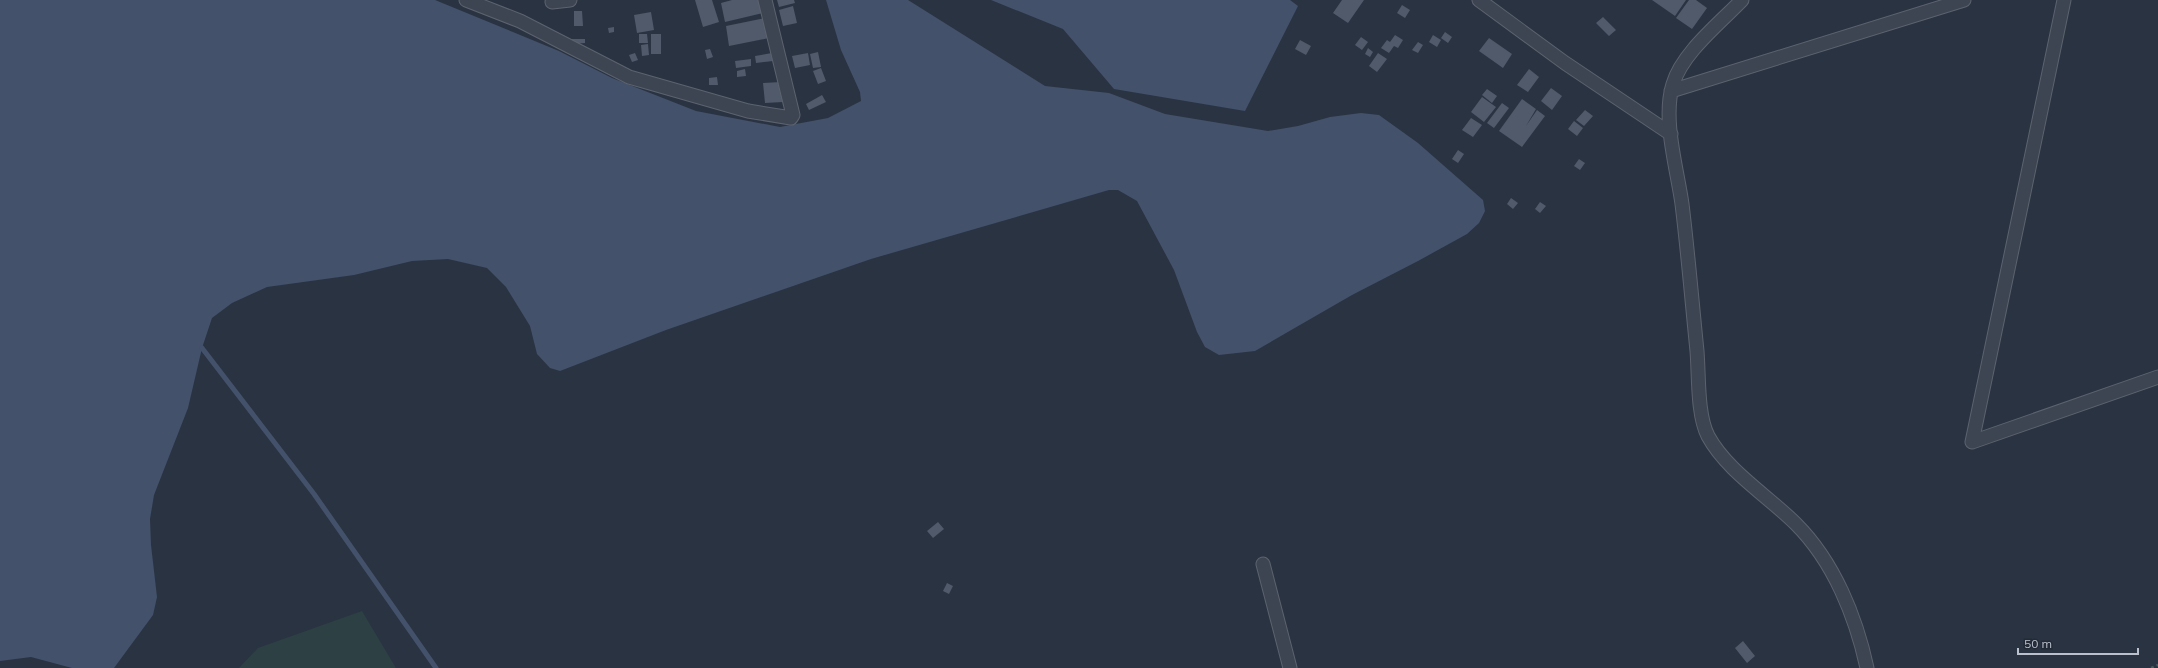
<svg xmlns="http://www.w3.org/2000/svg" width="2158" height="668" viewBox="0 0 2158 668" font-family="Mulish,sans-serif">
<rect width="100%" height="100%" fill="#2a3342"/>
<path fill="#2d4144" d="M 362,611 L 396,668 L 239,668 L 258,648 Z"/>
<path fill="#43516b" d="M 0,0 L 435,0 L 559,51 L 612,78 L 696,111 L 780,127 L 828,118 L 861,101 L 860,92 L 841,50 L 826,0 L 908,0 L 1045,86 L 1109,93 L 1165,114 L 1268,131 L 1298,126 L 1330,117 L 1361,113 L 1379,115 L 1418,143 L 1483,200 L 1485,211 L 1479,223 L 1467,234 L 1418,261 L 1352,295 L 1255,351 L 1219,355 L 1205,347 L 1197,332 L 1174,270 L 1137,201 L 1118,190 L 1109,190 L 871,259 L 666,330 L 560,371 L 550,368 L 537,354 L 530,326 L 506,287 L 487,268 L 448,259 L 412,261 L 354,275 L 267,287 L 232,303 L 212,318 L 202,348 L 188,408 L 154,495 L 150,519 L 151,545 L 157,597 L 153,615 L 114,668 L 72,668 L 31,657 L 0,661 Z
M 991,0 L 1290,0 L 1298,6 L 1245,111 L 1114,89 L 1063,29 Z"/>
<g fill="none" stroke-linecap="round" stroke-linejoin="round">
<path stroke="#43516b" stroke-width="5" d="M 202,348 L 314,494 L 436,668"/>
</g>
<path fill="#505a6a" d="M 695,0 L 712,0 L 719,22 L 703,27 Z
M 732,0 L 760,0 L 763,13 L 725,22 L 721,3 Z
M 777,0 L 794,0 L 795,3 L 779,7 Z
M 1342,0 L 1364,0 L 1348,23 L 1333,13 Z
M 1652,0 L 1686,0 L 1675,16 Z
M 1689,0 L 1696,0 L 1707,8 L 1692,29 L 1676,18 Z
M 1402,5 L 1410,10 L 1405,18 L 1397,13 Z
M 793,6 L 797,23 L 783,26 L 779,10 Z
M 574,11 L 582,11 L 583,26 L 574,26 Z
M 651,12 L 654,30 L 637,33 L 634,15 Z
M 1603,17 L 1616,30 L 1609,36 L 1596,23 Z
M 765,18 L 769,38 L 729,46 L 726,26 Z
M 614,27 L 614,32 L 609,33 L 608,28 Z
M 1445,32 L 1452,37 L 1448,43 L 1441,38 Z
M 639,34 L 647,34 L 648,43 L 639,43 Z
M 651,34 L 661,34 L 661,54 L 651,54 Z
M 1395,35 L 1403,40 L 1398,48 L 1394,46 L 1389,53 L 1381,48 L 1387,40 L 1390,42 Z
M 1433,35 L 1441,40 L 1437,47 L 1429,42 Z
M 1361,37 L 1368,42 L 1362,50 L 1355,45 Z
M 1489,38 L 1512,54 L 1503,68 L 1479,51 Z
M 572,39 L 585,39 L 585,43 L 572,44 Z
M 1300,40 L 1311,46 L 1306,55 L 1295,49 Z
M 1418,42 L 1423,45 L 1418,53 L 1412,50 Z
M 648,44 L 649,55 L 642,56 L 641,45 Z
M 1368,48 L 1373,52 L 1370,57 L 1365,54 Z
M 710,49 L 713,57 L 707,59 L 705,50 Z
M 818,52 L 821,67 L 813,68 L 810,54 Z
M 635,53 L 638,60 L 632,62 L 629,55 Z
M 772,53 L 773,61 L 756,63 L 755,56 Z
M 808,53 L 810,65 L 795,68 L 792,56 Z
M 1378,53 L 1387,59 L 1377,72 L 1369,66 Z
M 751,59 L 751,66 L 736,68 L 735,61 Z
M 821,68 L 826,81 L 818,84 L 813,71 Z
M 745,69 L 746,76 L 737,77 L 737,71 Z
M 1529,69 L 1539,77 L 1528,92 L 1517,85 Z
M 717,77 L 718,85 L 709,85 L 709,78 Z
M 781,82 L 783,102 L 765,103 L 763,83 Z
M 1551,88 L 1562,96 L 1552,110 L 1541,101 Z
M 1487,89 L 1497,96 L 1492,103 L 1482,95 Z
M 822,95 L 826,102 L 809,110 L 806,104 Z
M 1482,97 L 1496,107 L 1484,122 L 1471,112 Z
M 1522,99 L 1536,109 L 1526,126 L 1537,110 L 1545,116 L 1522,147 L 1499,131 Z
M 1502,103 L 1509,108 L 1494,128 L 1487,123 Z
M 1585,110 L 1593,116 L 1584,126 L 1576,120 Z
M 1471,118 L 1482,125 L 1473,137 L 1462,130 Z
M 1574,121 L 1583,128 L 1577,136 L 1568,129 Z
M 1458,150 L 1464,154 L 1458,163 L 1452,159 Z
M 1579,159 L 1585,163 L 1580,170 L 1574,166 Z
M 1511,198 L 1518,203 L 1513,209 L 1507,204 Z
M 1540,202 L 1546,206 L 1540,213 L 1535,209 Z
M 938,522 L 944,529 L 933,538 L 927,531 Z
M 947,583 L 953,586 L 949,594 L 943,591 Z
M 1743,641 L 1755,656 L 1747,663 L 1735,648 Z"/>
<g fill="none" stroke-linecap="round" stroke-linejoin="round">
<defs>
<path id="street" d="M 466,0 L 520,21 L 629,77 L 748,111 L 791,118 L 793,115 L 765,0
M 1479,0 L 1565,63 L 1671,134
M 1742,0 C 1720,23 1682,53 1673,84 C 1662,119 1677,168 1682,204 C 1688,253 1692,302 1697,351 C 1699,375 1697,415 1708,436 C 1727,471 1768,496 1796,524 C 1834,562 1856,617 1867,668
M 552,2 L 570,0
M 1671,91 L 1964,0
M 1972,442 L 2064,0
M 1972,442 L 2158,377
M 1263,564 L 1290,668"/>
</defs>
<use href="#street" stroke="#5c636f" stroke-width="15"/>
<path stroke="#4c5e62" stroke-width="2.5" stroke-dasharray="3 3" stroke-linecap="butt" d="M 2151,668 L 2158,665"/>
<use href="#street" stroke="#3e4552" stroke-width="13"/>
</g>
<path d="M2018 648v6h120v-6" fill="none" stroke="#bbc1cc" stroke-width="2"/>
<text x="2024" y="648" font-size="12" fill="#bbc1cc" stroke="#232a37" stroke-width="3" paint-order="stroke">50 m</text>
</svg>
